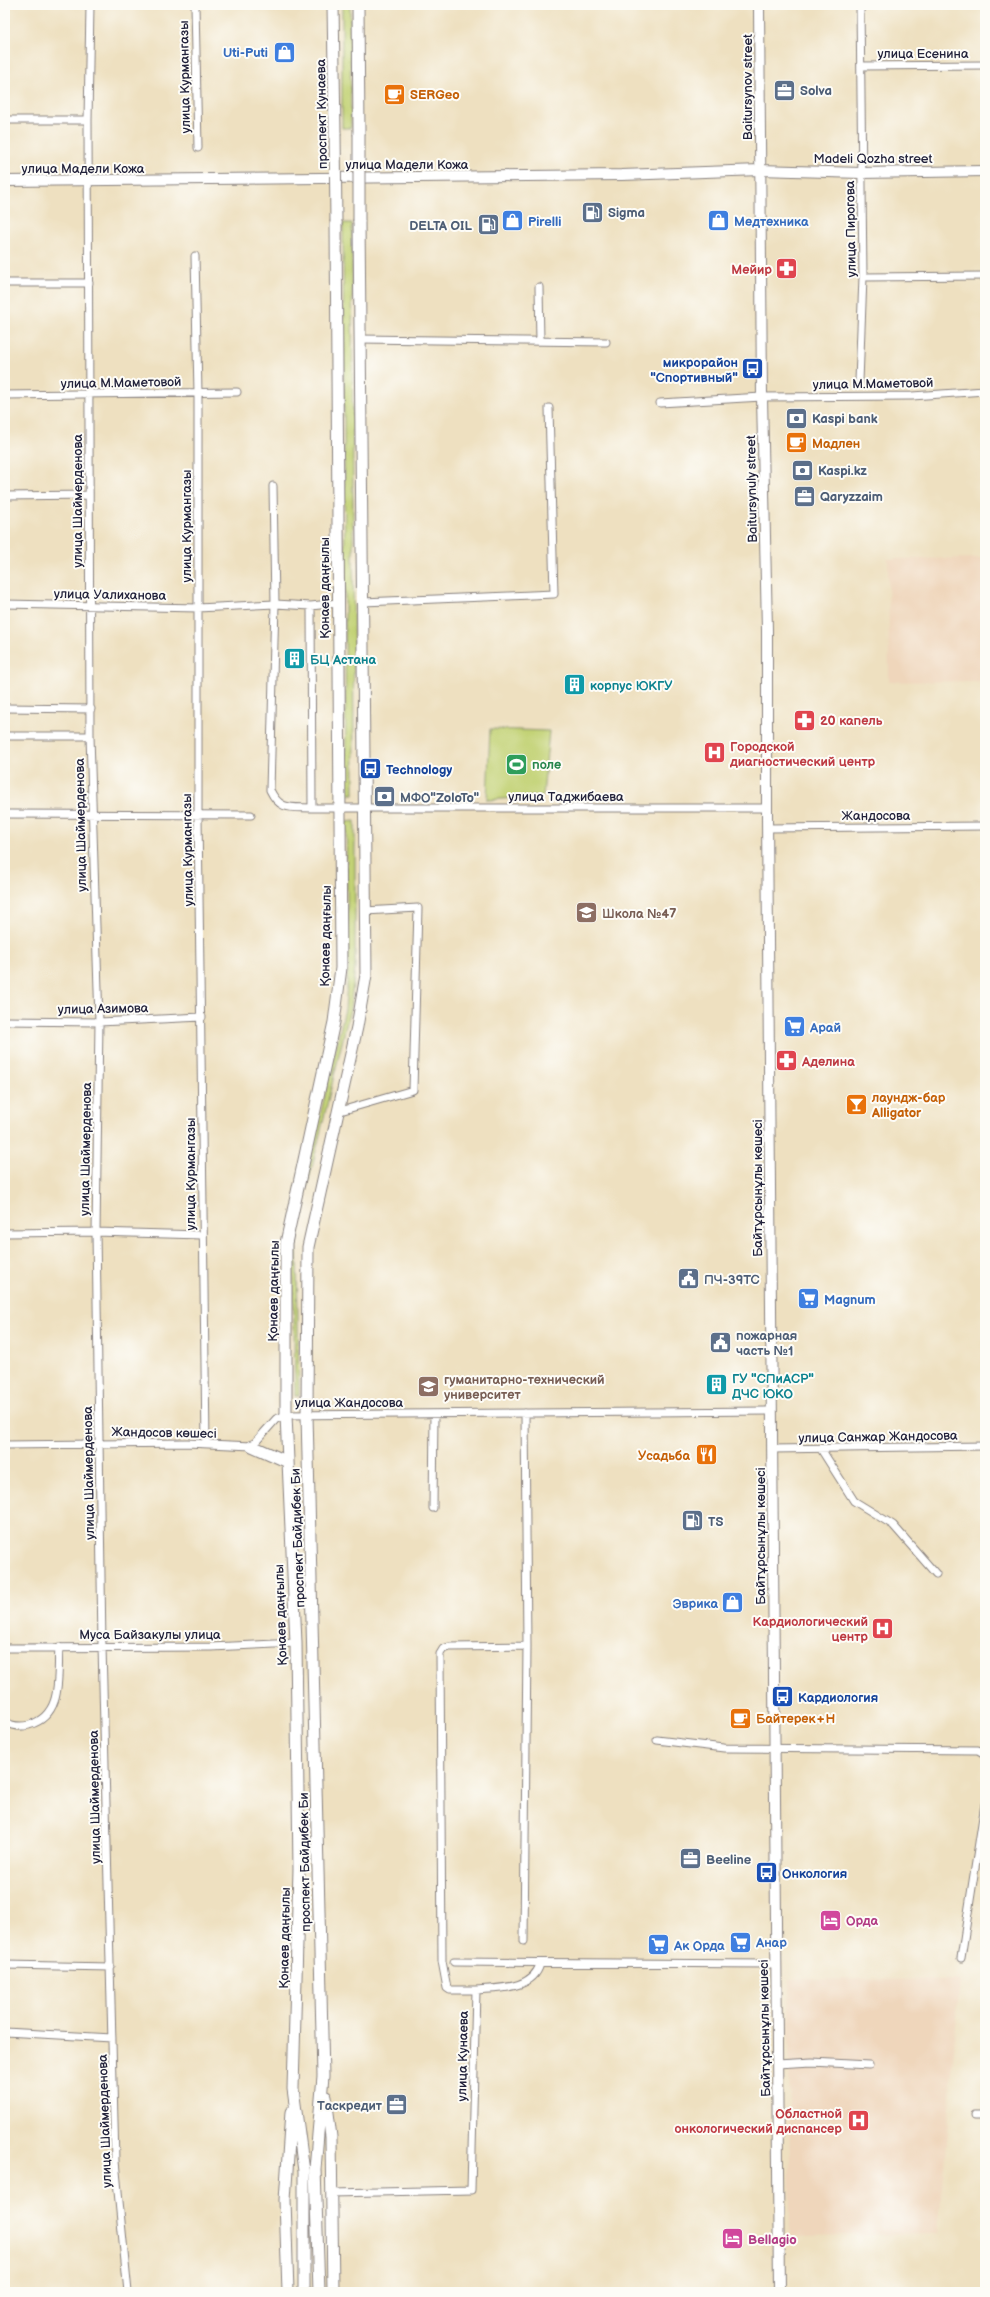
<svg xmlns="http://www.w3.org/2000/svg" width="990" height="2297" viewBox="0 0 990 2297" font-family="'Balsamiq Sans',sans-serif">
<rect width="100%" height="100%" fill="#fdfcf7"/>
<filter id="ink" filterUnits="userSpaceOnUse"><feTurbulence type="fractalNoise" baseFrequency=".025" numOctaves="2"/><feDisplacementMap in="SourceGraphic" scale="8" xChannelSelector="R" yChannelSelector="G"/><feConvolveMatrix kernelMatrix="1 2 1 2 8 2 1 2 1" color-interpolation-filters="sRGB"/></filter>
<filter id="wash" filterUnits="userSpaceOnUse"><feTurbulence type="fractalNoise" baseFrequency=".012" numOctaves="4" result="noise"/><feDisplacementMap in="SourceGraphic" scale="16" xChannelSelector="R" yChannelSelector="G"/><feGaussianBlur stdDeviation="0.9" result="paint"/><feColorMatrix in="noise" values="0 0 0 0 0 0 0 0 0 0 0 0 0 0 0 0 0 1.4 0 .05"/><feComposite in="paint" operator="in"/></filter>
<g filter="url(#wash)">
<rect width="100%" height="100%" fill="#eee0c0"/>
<path fill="#efd6bb" d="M 985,558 L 985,681 L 889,682 L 888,559 Z
M 789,1979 L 960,1980 L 938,2234 L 790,2236 Z"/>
<path fill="#c2d274" stroke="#727a58" d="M 342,5 L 350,5 L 351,128 L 342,128 Z
M 343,223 L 352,223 L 354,794 L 346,794 Z
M 490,729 L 549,731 L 543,796 L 487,800 Z
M 355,821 L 355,968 L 350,1009 L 300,1217 L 297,1251 L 299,1396 L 295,1396 L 293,1251 L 299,1206 L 345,1009 L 348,969 L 346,822 Z"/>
</g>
<g filter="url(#ink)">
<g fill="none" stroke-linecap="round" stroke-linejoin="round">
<defs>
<path id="minor" d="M 90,5 L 88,120 L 90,736 L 99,1022 L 96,1232 L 102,1646 L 115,2161 L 128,2292
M 195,5 L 198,148
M 861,66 L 985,65
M 5,120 L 88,120
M 195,256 L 198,393 L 198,816 L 206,1444
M 863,277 L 985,276
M 5,283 L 89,283
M 539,287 L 540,341
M 360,339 L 606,342
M 859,381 L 863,277 L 860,5
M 5,395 L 237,392
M 660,403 L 762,397 L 912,396 L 985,391
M 273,486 L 275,604 L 270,790 C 280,811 291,807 312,808
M 5,496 L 89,495
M 363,602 L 554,594 L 549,408
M 5,604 L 198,608 L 275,604 L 311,606 L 338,603
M 311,606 L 312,808 L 767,808
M 5,708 L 91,709
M 5,736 L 90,736
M 5,814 L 251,815
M 768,828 L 985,826
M 5,1021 L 99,1022 L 202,1017
M 337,1112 L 413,1090 L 418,908 L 365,911
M 5,1233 L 96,1232 L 202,1235
M 5,1445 L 187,1443 L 252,1446 L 276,1419 L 286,1415 L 771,1411
M 772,1449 L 985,1446
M 821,1449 L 854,1501 L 893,1525 L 936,1574
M 433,1508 L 434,1414
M 5,1648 L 211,1647 L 296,1643
M 5,1722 C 12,1726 21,1727 29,1725 C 64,1715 57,1676 59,1647
M 657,1740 L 724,1748 L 978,1750 L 985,1754
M 524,1941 L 527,1646
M 961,1958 L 985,1804
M 454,1962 L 776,1964
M 5,1965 L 111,1967
M 476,1990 L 450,1990 L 447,1988 L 442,1961 L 440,1654 L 443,1649 L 449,1647 L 527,1646 L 525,1413
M 5,2032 L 112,2038
M 777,2064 L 812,2062 L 869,2065
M 975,2116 L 985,2116
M 332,2193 L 471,2190 L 476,1990 C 497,1988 533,1990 540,1964"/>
<path id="secondary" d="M 759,5 L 762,397 L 767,630 L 767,817 L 779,2292
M 5,181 L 622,175 L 760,170 L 861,173 L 985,171"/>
<path id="primary" d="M 333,5 L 335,134
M 358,5 L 359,134
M 252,1446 L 288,1462
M 326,2097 L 331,2137 L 333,2292
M 288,2292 L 285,2200 L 291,2112
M 304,2292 L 304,2171 L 293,2089 L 299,1869 L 296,1643 L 286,1415 L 286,1243 L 334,1022 L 341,968 L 336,222
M 319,2292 L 315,2169 L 323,2076 L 307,1415 L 308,1247 L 357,1027 L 366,975 L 359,221"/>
</defs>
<use href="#minor" stroke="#88817e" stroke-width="9"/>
<use href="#secondary" stroke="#88817e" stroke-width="12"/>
<use href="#primary" stroke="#88817e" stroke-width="13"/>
<use href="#minor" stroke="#fff" stroke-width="7"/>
<use href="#secondary" stroke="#fff" stroke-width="10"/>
<use href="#primary" stroke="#fff" stroke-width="11"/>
<defs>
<path id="primary-bridge" d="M 335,134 L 336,222
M 359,221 L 359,134"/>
</defs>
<use href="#primary-bridge" stroke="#88817e" stroke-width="13" stroke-linecap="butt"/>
<use href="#primary-bridge" stroke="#fff" stroke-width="11"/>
</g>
</g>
<defs>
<symbol id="shop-square" viewBox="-11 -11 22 22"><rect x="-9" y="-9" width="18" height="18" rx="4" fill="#3f7fe0" stroke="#fdfcf7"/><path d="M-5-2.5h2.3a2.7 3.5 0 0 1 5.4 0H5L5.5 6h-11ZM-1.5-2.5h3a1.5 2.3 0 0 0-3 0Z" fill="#fff"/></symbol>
<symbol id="office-square" viewBox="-11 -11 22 22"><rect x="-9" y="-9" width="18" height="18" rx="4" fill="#5c6f8a" stroke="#fdfcf7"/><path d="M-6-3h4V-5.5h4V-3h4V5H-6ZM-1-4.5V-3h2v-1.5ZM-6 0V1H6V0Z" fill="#fff"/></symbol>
<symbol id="cafe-square" viewBox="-11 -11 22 22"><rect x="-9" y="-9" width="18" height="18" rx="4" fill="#e8710a" stroke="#fdfcf7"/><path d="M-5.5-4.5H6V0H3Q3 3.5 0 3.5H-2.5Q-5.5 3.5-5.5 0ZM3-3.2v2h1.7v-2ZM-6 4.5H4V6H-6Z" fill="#fff"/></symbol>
<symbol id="fuel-square" viewBox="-11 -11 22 22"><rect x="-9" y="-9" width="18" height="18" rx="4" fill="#5c6f8a" stroke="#fdfcf7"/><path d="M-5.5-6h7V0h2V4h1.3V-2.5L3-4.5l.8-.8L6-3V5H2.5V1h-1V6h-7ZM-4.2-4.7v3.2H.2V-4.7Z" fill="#fff"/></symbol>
<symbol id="pharmacy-square" viewBox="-11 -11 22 22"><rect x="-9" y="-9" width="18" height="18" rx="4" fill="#e0444e" stroke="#fdfcf7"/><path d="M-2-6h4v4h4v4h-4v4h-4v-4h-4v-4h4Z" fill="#fff"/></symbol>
<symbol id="bus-square" viewBox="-11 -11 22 22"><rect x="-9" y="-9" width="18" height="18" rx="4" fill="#1a4fb4" stroke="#fdfcf7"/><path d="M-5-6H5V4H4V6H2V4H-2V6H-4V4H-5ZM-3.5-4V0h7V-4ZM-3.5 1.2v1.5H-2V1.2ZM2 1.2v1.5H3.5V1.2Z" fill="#fff"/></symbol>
<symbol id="bank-square" viewBox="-11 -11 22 22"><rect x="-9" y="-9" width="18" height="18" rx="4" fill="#5c6f8a" stroke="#fdfcf7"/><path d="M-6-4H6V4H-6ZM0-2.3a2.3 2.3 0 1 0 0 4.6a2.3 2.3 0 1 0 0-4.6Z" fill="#fff"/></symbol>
<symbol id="building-square" viewBox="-11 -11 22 22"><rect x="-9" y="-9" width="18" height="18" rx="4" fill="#0f9aa8" stroke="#fdfcf7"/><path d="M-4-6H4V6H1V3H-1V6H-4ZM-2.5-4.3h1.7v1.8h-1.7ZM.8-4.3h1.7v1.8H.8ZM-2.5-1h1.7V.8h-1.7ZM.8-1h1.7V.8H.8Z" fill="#fff"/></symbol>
<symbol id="hospital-square" viewBox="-11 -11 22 22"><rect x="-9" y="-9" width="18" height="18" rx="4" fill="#e0444e" stroke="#fdfcf7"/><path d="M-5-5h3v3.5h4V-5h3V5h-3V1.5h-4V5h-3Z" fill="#fff"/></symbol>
<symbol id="stadium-square" viewBox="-11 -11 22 22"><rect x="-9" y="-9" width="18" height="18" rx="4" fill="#2e9e5b" stroke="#fdfcf7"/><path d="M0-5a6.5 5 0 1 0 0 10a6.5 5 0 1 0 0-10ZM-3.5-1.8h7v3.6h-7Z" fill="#fff"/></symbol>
<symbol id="school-square" viewBox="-11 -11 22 22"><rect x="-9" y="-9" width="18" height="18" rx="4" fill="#8d6e63" stroke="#fdfcf7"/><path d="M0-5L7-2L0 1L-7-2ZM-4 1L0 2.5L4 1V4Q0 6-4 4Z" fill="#fff"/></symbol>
<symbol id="supermarket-square" viewBox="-11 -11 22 22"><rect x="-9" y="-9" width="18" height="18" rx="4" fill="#3f7fe0" stroke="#fdfcf7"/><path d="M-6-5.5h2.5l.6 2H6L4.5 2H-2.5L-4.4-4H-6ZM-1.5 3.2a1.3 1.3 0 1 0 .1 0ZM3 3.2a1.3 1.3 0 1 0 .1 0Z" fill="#fff"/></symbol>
<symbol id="bar-square" viewBox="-11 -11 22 22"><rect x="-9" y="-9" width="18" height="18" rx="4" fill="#e8710a" stroke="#fdfcf7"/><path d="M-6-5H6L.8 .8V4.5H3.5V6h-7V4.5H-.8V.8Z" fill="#fff"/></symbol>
<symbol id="civic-square" viewBox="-11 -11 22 22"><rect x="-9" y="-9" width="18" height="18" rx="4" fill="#5c6f8a" stroke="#fdfcf7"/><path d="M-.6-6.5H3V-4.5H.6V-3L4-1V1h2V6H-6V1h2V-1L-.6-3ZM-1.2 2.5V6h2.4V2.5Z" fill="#fff"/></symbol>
<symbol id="university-square" viewBox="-11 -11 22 22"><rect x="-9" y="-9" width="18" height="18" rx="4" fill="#8d6e63" stroke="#fdfcf7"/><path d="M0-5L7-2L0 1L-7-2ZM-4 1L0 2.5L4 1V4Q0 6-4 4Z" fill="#fff"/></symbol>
<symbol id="restaurant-square" viewBox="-11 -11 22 22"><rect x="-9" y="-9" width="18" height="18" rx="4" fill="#e8710a" stroke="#fdfcf7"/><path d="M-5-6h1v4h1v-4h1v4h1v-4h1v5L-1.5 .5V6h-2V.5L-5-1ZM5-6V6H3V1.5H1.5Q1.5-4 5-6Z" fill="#fff"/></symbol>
<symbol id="hotel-square" viewBox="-11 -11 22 22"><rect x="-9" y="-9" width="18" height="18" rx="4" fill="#d1479c" stroke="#fdfcf7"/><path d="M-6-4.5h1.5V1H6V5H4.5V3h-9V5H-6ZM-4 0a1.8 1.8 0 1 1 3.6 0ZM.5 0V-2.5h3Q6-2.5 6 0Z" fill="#fff"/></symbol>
</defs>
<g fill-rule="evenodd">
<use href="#shop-square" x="272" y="40" width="25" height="25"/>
<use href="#office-square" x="772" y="78" width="25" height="25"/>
<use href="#cafe-square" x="382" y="82" width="25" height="25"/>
<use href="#fuel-square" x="580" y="200" width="25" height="25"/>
<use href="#shop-square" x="500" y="208" width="25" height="25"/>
<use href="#shop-square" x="706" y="208" width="25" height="25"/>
<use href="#fuel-square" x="476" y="212" width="25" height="25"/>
<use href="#pharmacy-square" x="774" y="256" width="25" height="25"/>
<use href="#bus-square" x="740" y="356" width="25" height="25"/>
<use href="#bank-square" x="784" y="406" width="25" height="25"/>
<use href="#cafe-square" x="784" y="430" width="25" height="25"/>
<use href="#bank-square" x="790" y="458" width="25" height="25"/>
<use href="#office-square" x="792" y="484" width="25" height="25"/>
<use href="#building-square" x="282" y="646" width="25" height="25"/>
<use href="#building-square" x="562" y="672" width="25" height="25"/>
<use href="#pharmacy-square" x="792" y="708" width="25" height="25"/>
<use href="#hospital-square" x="702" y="740" width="25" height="25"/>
<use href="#stadium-square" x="504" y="752" width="25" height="25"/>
<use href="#bus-square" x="358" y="756" width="25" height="25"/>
<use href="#bank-square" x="372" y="784" width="25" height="25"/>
<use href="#school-square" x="574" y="900" width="25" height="25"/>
<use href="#supermarket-square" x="782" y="1014" width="25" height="25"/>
<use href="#pharmacy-square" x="774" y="1048" width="25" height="25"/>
<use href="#bar-square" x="844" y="1092" width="25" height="25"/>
<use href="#civic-square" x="676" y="1266" width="25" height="25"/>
<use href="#supermarket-square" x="796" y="1286" width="25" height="25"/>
<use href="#civic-square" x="708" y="1330" width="25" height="25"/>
<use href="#building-square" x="704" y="1372" width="25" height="25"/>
<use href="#university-square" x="416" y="1374" width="25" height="25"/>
<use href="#restaurant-square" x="694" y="1442" width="25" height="25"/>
<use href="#fuel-square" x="680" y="1508" width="25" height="25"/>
<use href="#shop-square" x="720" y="1590" width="25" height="25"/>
<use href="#hospital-square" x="870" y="1616" width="25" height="25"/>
<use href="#bus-square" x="770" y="1684" width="25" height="25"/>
<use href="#cafe-square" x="728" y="1706" width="25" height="25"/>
<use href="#office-square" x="678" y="1846" width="25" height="25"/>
<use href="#bus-square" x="754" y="1860" width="25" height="25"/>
<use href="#hotel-square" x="818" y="1908" width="25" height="25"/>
<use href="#supermarket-square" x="728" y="1930" width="25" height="25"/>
<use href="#supermarket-square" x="646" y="1932" width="25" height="25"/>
<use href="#office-square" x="384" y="2092" width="25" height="25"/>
<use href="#hospital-square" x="846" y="2108" width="25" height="25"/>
<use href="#hotel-square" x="720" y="2226" width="25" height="25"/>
</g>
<g text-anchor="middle" stroke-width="4" stroke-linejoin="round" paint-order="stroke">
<g font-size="13" font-weight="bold" fill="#366cbe" stroke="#fdfcf7" text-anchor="start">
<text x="268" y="57" text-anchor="end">Uti-Puti</text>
<text x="528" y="226">Pirelli</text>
<text x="734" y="226">Медтехника</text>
<text x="810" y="1032">Арай</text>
<text x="824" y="1304">Magnum</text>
<text x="718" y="1608" text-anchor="end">Эврика</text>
<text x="756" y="1947">Анар</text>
<text x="674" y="1950">Ак Орда</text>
</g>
<g font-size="13" fill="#22223b" stroke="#fdfcf7">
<text x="923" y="58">улица Есенина</text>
<text transform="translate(184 77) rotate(-91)" y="5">улица Курмангазы</text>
<text transform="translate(747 87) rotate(-90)" y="5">Baitursynov street</text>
<text transform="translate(321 114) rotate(-91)" y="5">проспект Кунаева</text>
<text x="873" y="163">Madeli Qozha street</text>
<text x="407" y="169">улица Мадели Кожа</text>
<text x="83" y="173">улица Мадели Кожа</text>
<text transform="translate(850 229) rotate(-91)" y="5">улица Пирогова</text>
<text transform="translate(121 382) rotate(-1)" y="5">улица М.Маметовой</text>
<text transform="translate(873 383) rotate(-1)" y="5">улица М.Маметовой</text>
<text transform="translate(751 489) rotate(-91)" y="5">Baitursynuly street</text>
<text transform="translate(77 501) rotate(-90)" y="5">улица Шаймерденова</text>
<text transform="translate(186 526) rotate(-90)" y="5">улица Курмангазы</text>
<text transform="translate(324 588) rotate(-90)" y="5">Қонаев даңғылы</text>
<text transform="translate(110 594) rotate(1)" y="5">улица Уалиханова</text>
<text x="566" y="801">улица Таджибаева</text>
<text x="876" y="820">Жандосова</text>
<text transform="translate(80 825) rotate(-91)" y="5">улица Шаймерденова</text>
<text transform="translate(187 850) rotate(-91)" y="5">улица Курмангазы</text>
<text transform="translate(325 936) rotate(-89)" y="5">Қонаев даңғылы</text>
<text transform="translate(103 1008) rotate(-1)" y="5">улица Азимова</text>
<text transform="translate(85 1149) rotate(-89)" y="5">улица Шаймерденова</text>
<text transform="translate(190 1174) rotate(-90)" y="5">улица Курмангазы</text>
<text transform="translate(757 1188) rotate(-90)" y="5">Байтұрсынұлы көшесі</text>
<text transform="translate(273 1291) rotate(-89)" y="5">Қонаев даңғылы</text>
<text x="349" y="1407">улица Жандосова</text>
<text transform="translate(164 1432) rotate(1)" y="5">Жандосов көшесі</text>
<text transform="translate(878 1436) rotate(-1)" y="5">улица Санжар Жандосова</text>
<text transform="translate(88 1473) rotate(-91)" y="5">улица Шаймерденова</text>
<text transform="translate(760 1536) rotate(-90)" y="5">Байтұрсынұлы көшесі</text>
<text transform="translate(297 1538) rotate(-92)" y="5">проспект Байдибек Би</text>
<text transform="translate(280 1615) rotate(-92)" y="5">Қонаев даңғылы</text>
<text x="150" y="1639">Муса Байзакулы улица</text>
<text transform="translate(94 1797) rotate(-91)" y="5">улица Шаймерденова</text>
<text transform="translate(304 1862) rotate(-91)" y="5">проспект Байдибек Би</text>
<text transform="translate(284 1938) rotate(-89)" y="5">Қонаев даңғылы</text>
<text transform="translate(764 2028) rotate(-91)" y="5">Байтұрсынұлы көшесі</text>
<text transform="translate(462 2056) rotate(-89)" y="5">улица Кунаева</text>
<text transform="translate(104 2121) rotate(-92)" y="5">улица Шаймерденова</text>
</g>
<g font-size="13" font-weight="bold" fill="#4e5e75" stroke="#fdfcf7" text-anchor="start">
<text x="800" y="95">Solva</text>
<text x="608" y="217">Sigma</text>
<text x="472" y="230" text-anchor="end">DELTA OIL</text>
<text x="812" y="423">Kaspi bank</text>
<text x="818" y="475">Kaspi.kz</text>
<text x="820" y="501">Qaryzzaim</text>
<text x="400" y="802">МФО"ZoloTo"</text>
<text x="704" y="1284">ПЧ-39ТС</text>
<text x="736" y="1340">пожарная<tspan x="736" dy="15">часть №1</tspan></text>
<text x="708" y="1526">TS</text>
<text x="706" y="1864">Beeline</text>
<text x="382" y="2110" text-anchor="end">Таскредит</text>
</g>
<g font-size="13" font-weight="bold" fill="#c56008" stroke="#fdfcf7" text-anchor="start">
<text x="410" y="99">SERGeo</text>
<text x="812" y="448">Мадлен</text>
<text x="872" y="1102">лаундж-бар<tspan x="872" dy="15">Alligator</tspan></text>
<text x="690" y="1460" text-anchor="end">Усадьба</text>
<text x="756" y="1723">Байтерек+Н</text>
</g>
<g font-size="13" font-weight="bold" fill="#be3a42" stroke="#fdfcf7" text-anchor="end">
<text x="772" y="274">Мейир</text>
<text x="820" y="725" text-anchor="start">20 капель</text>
<text x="730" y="751" text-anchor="start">Городской<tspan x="730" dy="15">диагностический центр</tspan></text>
<text x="802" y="1066" text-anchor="start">Аделина</text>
<text x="868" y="1626">Кардиологический<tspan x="868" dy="15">центр</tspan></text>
<text x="842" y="2118">Областной<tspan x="842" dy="15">онкологический диспансер</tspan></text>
</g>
<g font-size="13" font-weight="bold" fill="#164399" stroke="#fdfcf7" text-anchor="start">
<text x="738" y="367" text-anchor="end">микрорайон<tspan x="738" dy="15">"Спортивный"</tspan></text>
<text x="386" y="774">Technology</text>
<text x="798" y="1702">Кардиология</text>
<text x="782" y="1878">Онкология</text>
</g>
<g font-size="13" font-weight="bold" fill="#0d838f" stroke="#fdfcf7" text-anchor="start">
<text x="310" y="664">БЦ Астана</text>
<text x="590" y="690">корпус ЮКГУ</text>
<text x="732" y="1383">ГУ "СПиАСР"<tspan x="732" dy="15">ДЧС ЮКО</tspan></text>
</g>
<g font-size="13" font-weight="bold" fill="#27864d" stroke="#fdfcf7" text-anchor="start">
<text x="532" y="769">поле</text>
</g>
<g font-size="13" font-weight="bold" fill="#785e54" stroke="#fdfcf7" text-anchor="start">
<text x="602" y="918">Школа №47</text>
<text x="444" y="1384">гуманитарно-технический<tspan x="444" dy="15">университет</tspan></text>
</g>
<g font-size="13" font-weight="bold" fill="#b23c85" stroke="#fdfcf7" text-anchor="start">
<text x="846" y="1925">Орда</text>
<text x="748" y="2244">Bellagio</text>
</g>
</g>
<rect width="990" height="2297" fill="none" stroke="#fdfcf7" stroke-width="20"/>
</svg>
